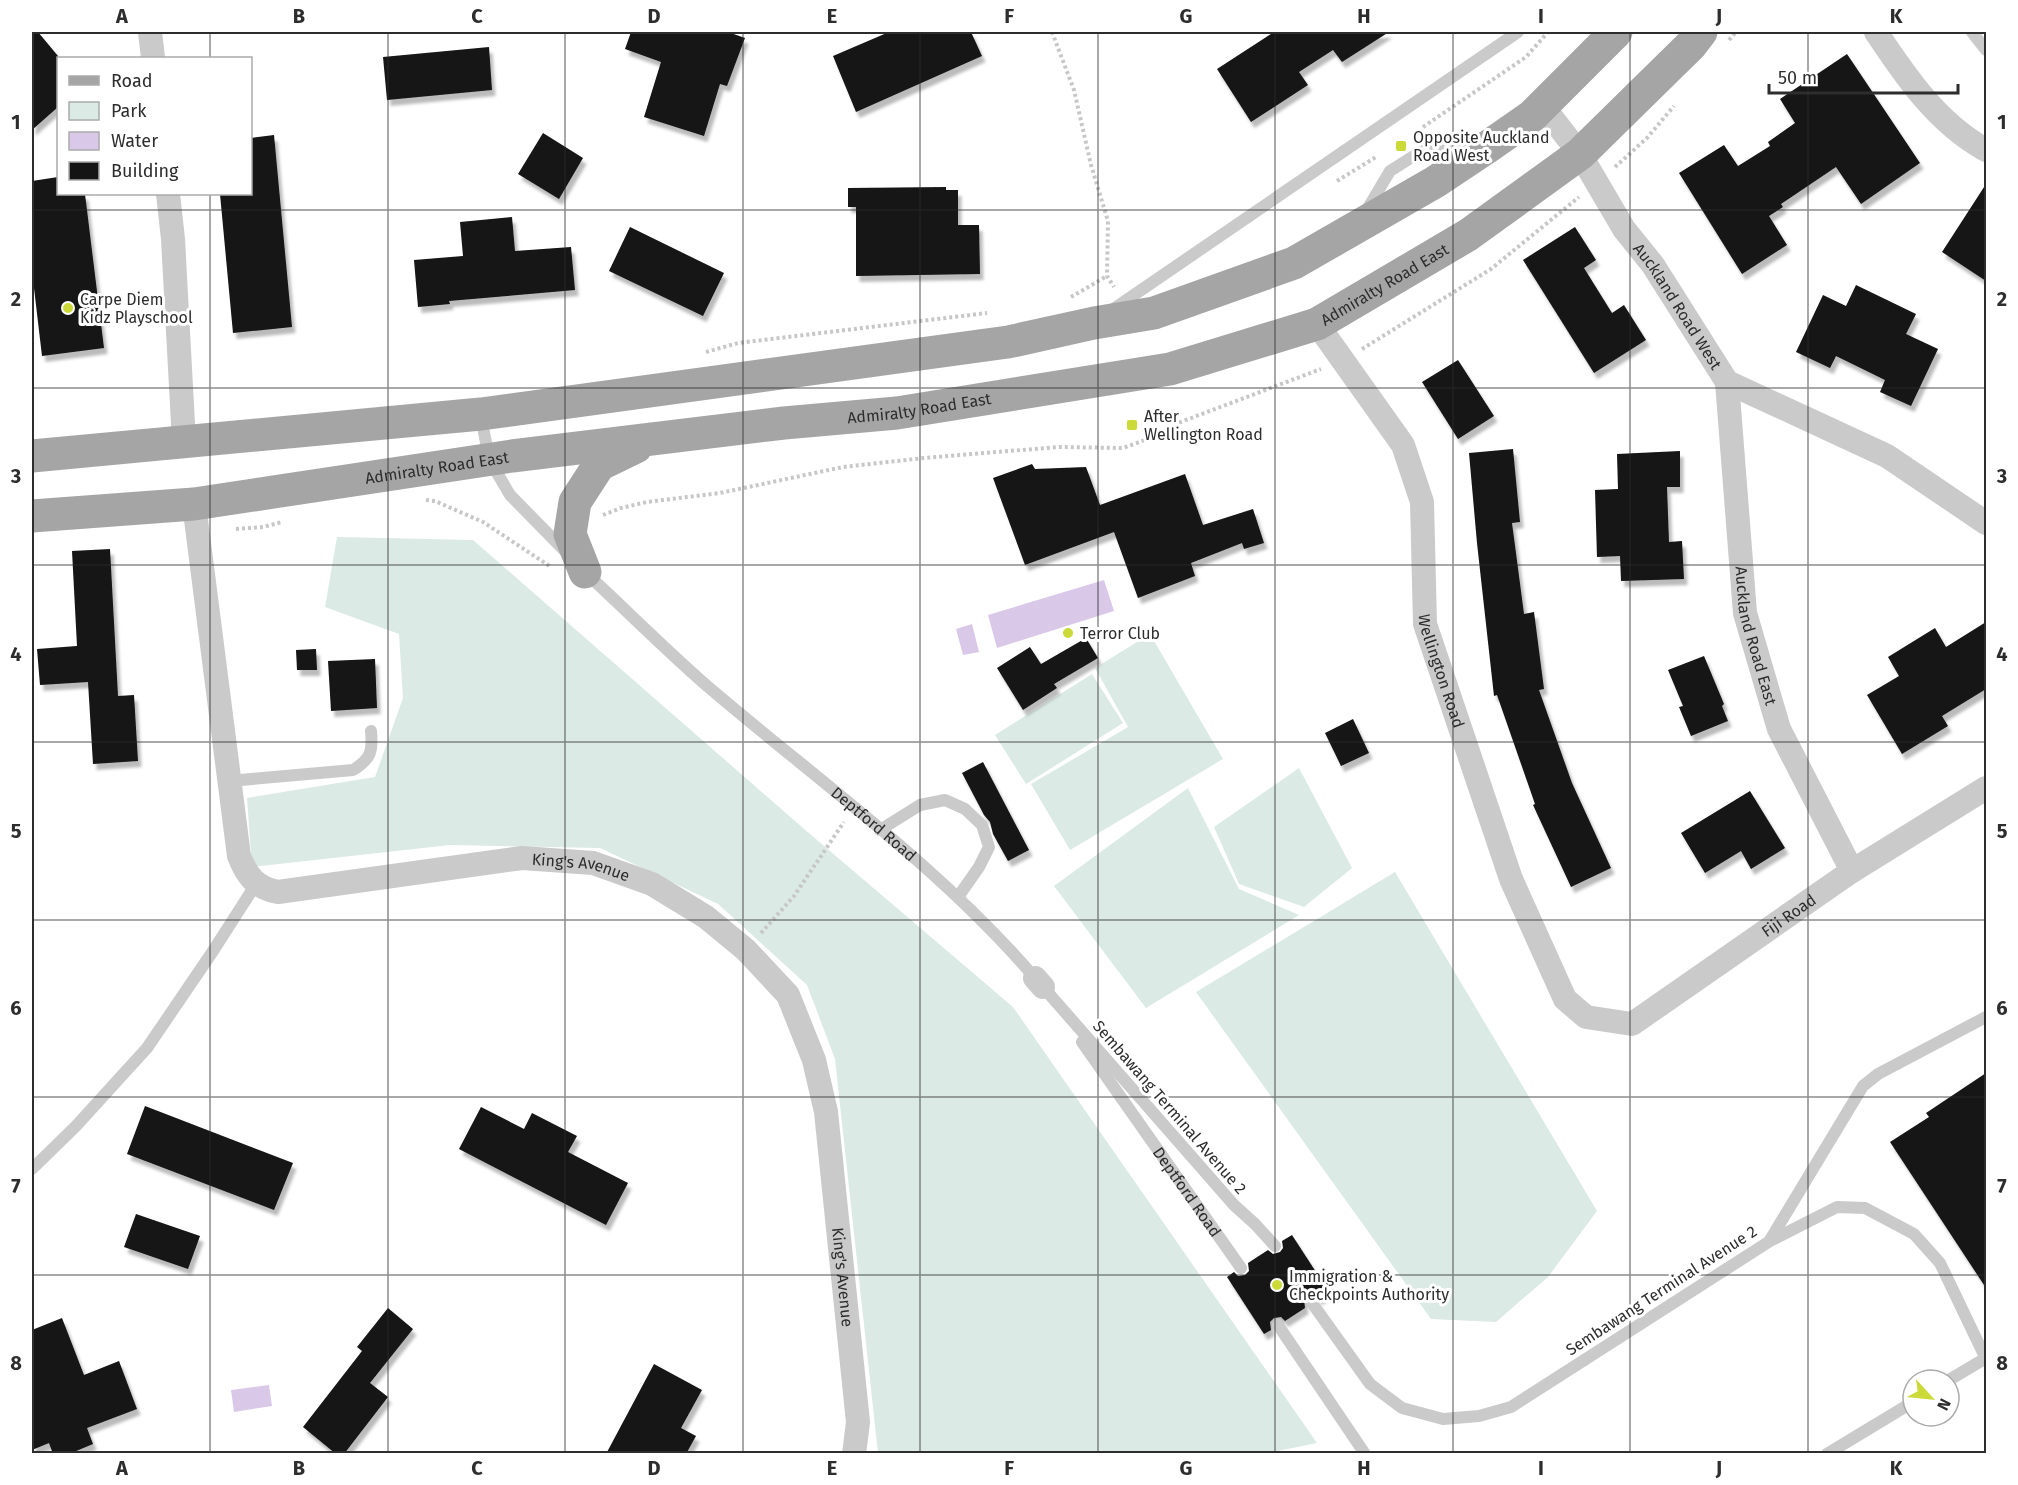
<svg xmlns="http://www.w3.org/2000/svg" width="2018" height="1485" viewBox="0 0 2018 1485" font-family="'Fira Sans',sans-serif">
<defs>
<filter id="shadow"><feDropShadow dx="3.5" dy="6" stdDeviation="1.5" flood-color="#0004"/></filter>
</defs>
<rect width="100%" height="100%" fill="#fff"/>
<path fill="#dbeae4" d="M 337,537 L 473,540 L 803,828 L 1013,1007 L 1317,1443 L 1262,1454 L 878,1453 L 835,1059 L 807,985 L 718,904 L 600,848 L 450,845 L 252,867 L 247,798 L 375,777 L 403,698 L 399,634 L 325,607 Z
M 1150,634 L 1223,759 L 1070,850 L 1031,784 L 1128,727 L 1095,668 Z
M 1092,674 L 1123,723 L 1026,784 L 995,735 Z
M 1299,768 L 1352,868 L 1304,907 L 1239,884 L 1214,827 Z
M 1188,788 L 1239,889 L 1299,915 L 1146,1008 L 1054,886 Z
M 1395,872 L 1597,1211 L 1548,1277 L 1496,1322 L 1431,1319 L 1196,992 Z"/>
<path fill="#dac8e9" d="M 1104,580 L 1114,611 L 997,648 L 988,615 Z
M 972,624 L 979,652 L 963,655 L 956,629 Z
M 269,1385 L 272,1406 L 234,1412 L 231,1390 Z"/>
<path fill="#141414" filter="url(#shadow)" d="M 32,32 L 38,32 L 58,56 L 58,107 L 32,130 Z
M 631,32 L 728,32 L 745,38 L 727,86 L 720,84 L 704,136 L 644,117 L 661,62 L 625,49 Z
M 889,32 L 971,32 L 982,56 L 856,112 L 833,56 Z
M 1274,32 L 1389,32 L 1342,62 L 1333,50 L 1299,72 L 1308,85 L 1251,122 L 1217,69 Z
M 489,47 L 492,90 L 387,100 L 383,57 Z
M 1847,54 L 1920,163 L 1861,204 L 1836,167 L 1781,204 L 1783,207 L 1769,216 L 1787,245 L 1742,274 L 1679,173 L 1724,145 L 1738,166 L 1770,146 L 1768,142 L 1795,123 L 1780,99 Z
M 543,133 L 583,158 L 559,199 L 518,174 Z
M 274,135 L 292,327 L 233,333 L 220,194 L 250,194 L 250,138 Z
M 58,177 L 58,194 L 85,194 L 104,348 L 42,356 L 32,271 L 32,181 Z
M 1986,184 L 1986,281 L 1942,252 Z
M 946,187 L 946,190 L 958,190 L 958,225 L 979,225 L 980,274 L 856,276 L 856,207 L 848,207 L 848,188 Z
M 512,217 L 515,251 L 571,247 L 575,290 L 449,301 L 450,304 L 418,307 L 414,260 L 463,256 L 460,222 Z
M 630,227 L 724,273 L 703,316 L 609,271 Z
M 1575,227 L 1596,260 L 1584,268 L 1612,313 L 1624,305 L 1646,340 L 1594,373 L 1523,260 Z
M 1856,285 L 1916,314 L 1906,334 L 1938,349 L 1911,406 L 1880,392 L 1885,380 L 1836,356 L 1830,368 L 1796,352 L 1823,295 L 1846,306 Z
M 1458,360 L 1494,416 L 1458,439 L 1422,382 Z
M 1513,449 L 1520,522 L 1512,523 L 1524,614 L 1534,612 L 1544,689 L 1539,690 L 1572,783 L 1611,868 L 1571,887 L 1533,805 L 1535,804 L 1497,695 L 1494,696 L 1477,543 L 1469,453 Z
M 1680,451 L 1680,487 L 1667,487 L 1669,542 L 1682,541 L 1684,579 L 1621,581 L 1620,556 L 1597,557 L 1595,490 L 1618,489 L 1617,454 Z
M 1032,464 L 1035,469 L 1086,467 L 1100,505 L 1185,474 L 1203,525 L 1253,509 L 1264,543 L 1244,549 L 1242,543 L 1191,563 L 1195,576 L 1138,598 L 1114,532 L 1025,565 L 993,478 Z
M 110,549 L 118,696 L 134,695 L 138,761 L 93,764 L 88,682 L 40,685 L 37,649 L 77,646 L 72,551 Z
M 1986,622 L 1986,689 L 1942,716 L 1948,726 L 1902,754 L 1867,695 L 1899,676 L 1888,657 L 1935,628 L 1946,647 Z
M 1086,638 L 1098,658 L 1054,684 L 1057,688 L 1023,710 L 997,668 L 1030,647 L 1041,664 Z
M 316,649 L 317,670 L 297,670 L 296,650 Z
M 1704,656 L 1724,704 L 1722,706 L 1728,721 L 1691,736 L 1679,707 L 1683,706 L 1668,670 Z
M 375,659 L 377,708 L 331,711 L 328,661 Z
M 1353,719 L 1369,753 L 1341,766 L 1325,733 Z
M 983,762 L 1029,850 L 1008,861 L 993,834 L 990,822 L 984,815 L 962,773 Z
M 1750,791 L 1785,848 L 1751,869 L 1741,851 L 1705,873 L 1681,833 Z
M 1986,1073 L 1986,1288 L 1890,1142 L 1929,1117 L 1926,1113 Z
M 145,1106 L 293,1163 L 274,1210 L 127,1154 Z
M 481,1107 L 524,1129 L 532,1113 L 577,1136 L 568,1152 L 628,1183 L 606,1225 L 459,1149 Z
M 136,1214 L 200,1236 L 188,1269 L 124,1247 Z
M 1292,1235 L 1329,1292 L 1319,1299 L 1315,1295 L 1308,1296 L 1304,1300 L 1305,1308 L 1285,1321 L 1281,1317 L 1274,1318 L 1270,1322 L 1271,1330 L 1264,1334 L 1227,1277 L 1234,1272 L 1238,1276 L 1245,1275 L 1249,1271 L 1248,1263 L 1268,1250 L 1273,1254 L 1280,1252 L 1283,1248 L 1282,1241 Z
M 388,1308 L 413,1329 L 370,1383 L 388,1397 L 344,1454 L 336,1454 L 303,1427 L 362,1351 L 357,1347 Z
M 62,1318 L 84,1375 L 119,1361 L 137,1409 L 87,1428 L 93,1444 L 69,1454 L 53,1454 L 49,1443 L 32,1450 L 32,1330 Z
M 654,1364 L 702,1390 L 681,1428 L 696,1436 L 686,1454 L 606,1454 Z"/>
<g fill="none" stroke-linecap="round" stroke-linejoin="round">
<path stroke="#c7c7c7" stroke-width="4" stroke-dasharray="3 3" stroke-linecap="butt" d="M 1052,32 L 1074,90 L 1091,165 L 1108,221 L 1107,276 L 1114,287
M 1729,40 L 1736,32
M 1423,127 L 1526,57 L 1548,32
M 1615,167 L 1647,138 L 1674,106
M 1337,181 L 1376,157
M 1071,297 L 1107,276
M 1362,349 L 1491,269 L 1579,197
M 706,352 L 738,343 L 987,313
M 426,500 L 435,501 L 483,522 L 551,567
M 603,515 L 621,508 L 647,502 L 720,493 L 843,467 L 924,458 L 1058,447 L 1123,448 L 1153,437 L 1178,423 L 1321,369
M 236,529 L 263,527 L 282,522
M 761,933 L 794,896 L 844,822"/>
<g stroke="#cacaca" stroke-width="12">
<path d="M 1972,32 L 1986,50"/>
<path d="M 1365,213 L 1390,171 L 1428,147 L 1467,141 L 1481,145"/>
<path d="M 1112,310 L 1518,32"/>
<path d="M 481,416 L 489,459 L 510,495 L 566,552"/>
<path id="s1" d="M 586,573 C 626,610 665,649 706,685 C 817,780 939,866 1035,978"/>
<path d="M 229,781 L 353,770 C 371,759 373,751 371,731"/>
<path d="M 880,830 L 920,805 L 945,800 L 965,809 L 982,825 L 989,847 L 979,867 L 958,897"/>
<path d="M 1043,987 L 1234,1205 L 1255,1224 L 1275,1246"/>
<path id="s2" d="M 1082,1042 L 1241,1268"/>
<path d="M 32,1169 L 76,1126 L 147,1048 L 213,951 L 256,884"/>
<path d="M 1770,1240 L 1863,1086 L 1878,1074 L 1986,1017"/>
<path d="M 1312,1303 L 1370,1384 L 1402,1408 L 1443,1419 L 1479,1416 L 1511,1407 L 1770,1241 L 1837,1207 L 1865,1208 L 1914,1234 L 1940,1263 L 1986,1359"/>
<path d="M 1278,1325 L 1365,1454"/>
<path d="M 1949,1380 L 1986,1358"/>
<path d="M 1827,1454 L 1913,1402"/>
</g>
<g stroke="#cacaca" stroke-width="24">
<path d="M 150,32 L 153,58"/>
<path d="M 1876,32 C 1906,77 1937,123 1986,150"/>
<path id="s3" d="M 1542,105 L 1580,154 L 1624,229 L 1653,265 L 1727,382 L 1887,456 L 1986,523"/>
<path d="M 168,194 L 173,239 L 184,442"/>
<path id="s4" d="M 1317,324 L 1403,445 L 1422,502 L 1425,624 L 1511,879 L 1565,999 L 1586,1017 L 1632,1024 L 1852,871 L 1986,788"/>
<path id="s5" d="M 1727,382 L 1745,613 L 1779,729 L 1852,871"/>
<path id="s6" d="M 194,504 L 239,856 C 247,876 256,888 278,892 L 522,858 L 593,863 L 652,884 L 706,917 L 746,950 L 788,995 L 814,1060 L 826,1112 L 858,1422 L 854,1454"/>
<path d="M 1035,978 L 1043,987"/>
</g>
<g stroke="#a5a5a5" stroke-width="33">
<path d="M 32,456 L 481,414 L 1008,342 L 1094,323 L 1154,313 L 1294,263 L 1435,182 L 1489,146 L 1532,116 L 1616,32"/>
<path id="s7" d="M 32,516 L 194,504 L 512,456 L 784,423 L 897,413 L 1170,369 L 1317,324 L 1468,235 L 1580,154 L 1691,45 L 1701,32"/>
<path d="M 585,572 L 570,534 L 575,502 L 599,465 L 636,447"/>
</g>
</g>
<path fill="none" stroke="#2d2d2d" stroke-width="1.5" stroke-opacity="0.55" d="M 210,32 L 210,58M 388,32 L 388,1454M 565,32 L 565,1454M 743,32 L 743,1454M 920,32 L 920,1454M 1098,32 L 1098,1454M 1275,32 L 1275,1454M 1453,32 L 1453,1454M 1630,32 L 1630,1454M 1808,32 L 1808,1454M 210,194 L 210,1454M 32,210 L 1986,210M 32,388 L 1986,388M 32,565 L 1986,565M 32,742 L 1986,742M 32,920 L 1986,920M 32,1097 L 1986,1097M 32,1275 L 1986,1275"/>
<g fill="#cbda38" stroke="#fff" stroke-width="2">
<rect x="1395" y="140" width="12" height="12" rx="3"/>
<circle cx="68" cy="308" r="6"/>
<rect x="1126" y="419" width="12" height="12" rx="3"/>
<circle cx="1068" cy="633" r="6"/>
<circle cx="1277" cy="1285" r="6"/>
</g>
<g text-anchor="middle" stroke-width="6" stroke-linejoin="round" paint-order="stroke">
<g font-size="16" fill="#2d2d2d" stroke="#fff" text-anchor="start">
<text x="1413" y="143">Opposite Auckland<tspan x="1413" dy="18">Road West</tspan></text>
<text x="80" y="305">Carpe Diem<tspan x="80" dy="18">Kidz Playschool</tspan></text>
<text x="1144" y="422">After<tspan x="1144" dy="18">Wellington Road</tspan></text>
<text x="1080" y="639">Terror Club</text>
<text x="1289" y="1282">Immigration &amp;<tspan x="1289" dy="18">Checkpoints Authority</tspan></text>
</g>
<g font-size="16" fill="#2d2d2d" stroke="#fff">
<text dy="6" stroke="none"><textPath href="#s7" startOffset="1380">Admiralty Road East</textPath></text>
<text dy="6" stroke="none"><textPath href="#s3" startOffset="243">Auckland Road West</textPath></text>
<text dy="6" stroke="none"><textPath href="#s7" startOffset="894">Admiralty Road East</textPath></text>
<text dy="6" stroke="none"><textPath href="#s7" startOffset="408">Admiralty Road East</textPath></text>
<text dy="6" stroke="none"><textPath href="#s5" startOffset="256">Auckland Road East</textPath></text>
<text dy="6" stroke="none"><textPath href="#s4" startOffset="380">Wellington Road</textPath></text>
<text dy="6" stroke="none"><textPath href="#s1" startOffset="382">Deptford Road</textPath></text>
<text dy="6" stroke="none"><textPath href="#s6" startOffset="717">King's Avenue</textPath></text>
<text dy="6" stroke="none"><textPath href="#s4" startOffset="996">Fiji Road</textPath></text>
<text transform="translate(1170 1107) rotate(49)" y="6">Sembawang Terminal Avenue 2</text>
<text dy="6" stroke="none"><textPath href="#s2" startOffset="183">Deptford Road</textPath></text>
<text dy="6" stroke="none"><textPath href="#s6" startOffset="1257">King's Avenue</textPath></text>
<text transform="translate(1661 1290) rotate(-33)" y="6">Sembawang Terminal Avenue 2</text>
</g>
</g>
<rect width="2018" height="1485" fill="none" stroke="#ffffff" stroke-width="66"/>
<rect x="57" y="57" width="195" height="138" fill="#ffffff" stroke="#ababab" stroke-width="1.5"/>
<rect x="69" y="76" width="30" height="9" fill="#a5a5a5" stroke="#ababab" stroke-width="1.5"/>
<text x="111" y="87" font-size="18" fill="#2d2d2d">Road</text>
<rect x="69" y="102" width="30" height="18" fill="#dbeae4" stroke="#ababab" stroke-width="1.5"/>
<text x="111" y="117" font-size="18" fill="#2d2d2d">Park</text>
<rect x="69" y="132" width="30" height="18" fill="#dac8e9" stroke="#ababab" stroke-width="1.5"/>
<text x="111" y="147" font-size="18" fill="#2d2d2d">Water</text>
<rect x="69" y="162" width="30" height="18" fill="#141414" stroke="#ababab" stroke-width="1.5"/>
<text x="111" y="177" font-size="18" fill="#2d2d2d">Building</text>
<g transform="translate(1931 1398) rotate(117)"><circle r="28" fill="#ffffff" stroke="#ababab" stroke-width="1.5"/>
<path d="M0-4.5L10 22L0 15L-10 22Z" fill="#cbda38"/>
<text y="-9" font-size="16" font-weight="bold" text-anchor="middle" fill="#2d2d2d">N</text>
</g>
<path d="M1769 84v9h189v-9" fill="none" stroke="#2d2d2d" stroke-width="3"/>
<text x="1778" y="84" font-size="18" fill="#2d2d2d" stroke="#ffffff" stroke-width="4.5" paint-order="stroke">50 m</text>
<rect x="33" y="33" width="1952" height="1419" fill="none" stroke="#2d2d2d" stroke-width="2"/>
<g font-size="20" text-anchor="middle" font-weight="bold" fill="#2d2d2d">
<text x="122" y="23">A</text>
<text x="299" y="23">B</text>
<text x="477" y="23">C</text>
<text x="654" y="23">D</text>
<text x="832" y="23">E</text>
<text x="1009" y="23">F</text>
<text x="1186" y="23">G</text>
<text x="1364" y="23">H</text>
<text x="1541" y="23">I</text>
<text x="1719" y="23">J</text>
<text x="1896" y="23">K</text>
<text x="16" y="129">1</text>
<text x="2002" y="129">1</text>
<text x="16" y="306">2</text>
<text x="2002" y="306">2</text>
<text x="16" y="483">3</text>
<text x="2002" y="483">3</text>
<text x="16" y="661">4</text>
<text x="2002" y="661">4</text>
<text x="16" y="838">5</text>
<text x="2002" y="838">5</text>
<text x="16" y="1015">6</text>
<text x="2002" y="1015">6</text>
<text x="16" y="1193">7</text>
<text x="2002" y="1193">7</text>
<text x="16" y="1370">8</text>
<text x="2002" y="1370">8</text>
<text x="122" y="1475">A</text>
<text x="299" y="1475">B</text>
<text x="477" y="1475">C</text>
<text x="654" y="1475">D</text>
<text x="832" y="1475">E</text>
<text x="1009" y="1475">F</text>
<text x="1186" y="1475">G</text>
<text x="1364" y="1475">H</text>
<text x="1541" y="1475">I</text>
<text x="1719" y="1475">J</text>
<text x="1896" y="1475">K</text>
</g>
</svg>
